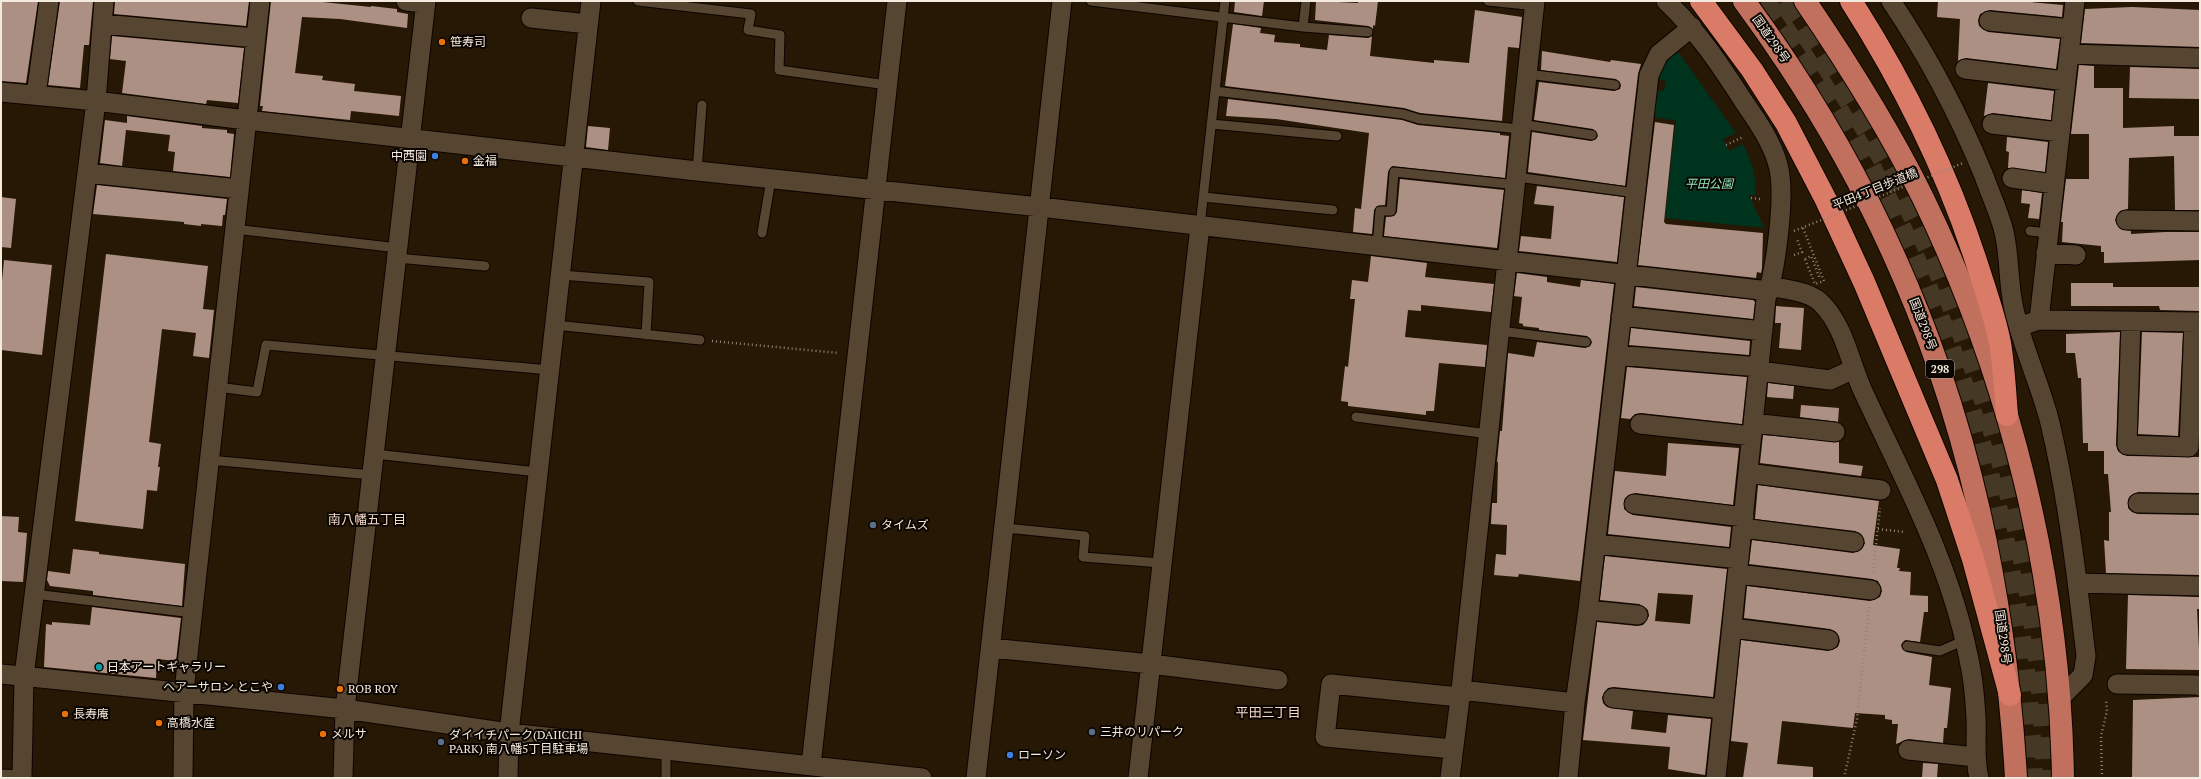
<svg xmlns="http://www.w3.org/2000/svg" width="2201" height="779" viewBox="0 0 2201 779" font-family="'PT Serif','Noto Sans JP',serif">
<rect width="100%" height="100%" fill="#261805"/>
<path fill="#00331e" d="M 1676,49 L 1736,133 L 1723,139 L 1729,151 L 1743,144 C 1751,161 1757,176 1755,195 L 1749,195 L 1764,228 L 1665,218 L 1676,121 L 1649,116 L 1654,90 L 1664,91 L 1666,81 L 1654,78 L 1653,76 Z"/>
<path fill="#ad9084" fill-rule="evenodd" d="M 1,1 L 38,1 L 26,83 L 1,81 Z
M 60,1 L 93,2 L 89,45 L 84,45 L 80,88 L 48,85 Z
M 115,1 L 249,1 L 246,26 L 114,14 Z
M 271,1 L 313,1 L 371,7 L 371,6 L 397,9 L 397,12 L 408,14 L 407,28 L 340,19 L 302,17 L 295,73 L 323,76 L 322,80 L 355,84 L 354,91 L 401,96 L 399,116 L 351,111 L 350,120 L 262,111 L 263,106 L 260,106 Z
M 1235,1 L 1264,1 L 1262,16 L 1234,12 Z
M 1316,1 L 1358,3 L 1358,1 L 1378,1 L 1375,26 L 1373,25 L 1373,29 L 1368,26 L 1315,20 Z
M 1938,1 L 2019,1 L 2063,5 L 2062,17 L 1990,10 L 1980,14 L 1978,20 L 1979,26 L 1988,32 L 2060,39 L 2056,69 L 1966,58 L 1958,61 L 1960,19 L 1937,17 Z
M 2132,7 L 2200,10 L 2200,47 L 2081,43 L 2085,9 Z
M 1475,10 L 1522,17 L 1519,48 L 1508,47 L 1502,121 L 1420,113 L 1404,108 L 1225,86 L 1233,24 L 1261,28 L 1260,33 L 1275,35 L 1274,42 L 1300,44 L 1300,47 L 1327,50 L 1329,35 L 1368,38 L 1372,36 L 1370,56 L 1434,63 L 1434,60 L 1469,63 Z
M 112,36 L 244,48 L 238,103 L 207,100 L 206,104 L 122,93 L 126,61 L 110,59 Z
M 1542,51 L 1610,62 L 1611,60 L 1641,64 L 1638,74 L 1625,186 L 1528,172 L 1532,132 L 1591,141 L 1596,139 L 1598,136 L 1593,129 L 1534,120 L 1539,82 L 1614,91 L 1620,89 L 1621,85 L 1616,79 L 1541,70 Z
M 2079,65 L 2094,66 L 2094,88 L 2123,88 L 2123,128 L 2174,126 L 2174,136 L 2200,136 L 2200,210 L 2175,210 L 2174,156 L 2129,158 L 2128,209 L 2120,211 L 2115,220 L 2120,229 L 2131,231 L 2131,234 L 2165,232 L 2200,232 L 2200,260 L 2104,263 L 2104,252 L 2101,252 L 2101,246 L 2062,242 L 2063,222 L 2061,222 L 2066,179 L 2089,179 L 2089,134 L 2071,134 Z
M 2130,67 L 2200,69 L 2200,99 L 2129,98 Z
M 1988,83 L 2054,91 L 2051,120 L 1993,113 L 1984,116 Z
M 1228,99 L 1402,120 L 1418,125 L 1500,133 L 1500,135 L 1509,136 L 1505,178 L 1392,166 L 1388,172 L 1385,205 L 1377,206 L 1374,210 L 1372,234 L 1353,232 L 1355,208 L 1361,209 L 1369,133 L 1276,119 L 1226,116 Z
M 127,116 L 202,126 L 202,128 L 227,130 L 227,133 L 234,134 L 230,177 L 173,171 L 175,152 L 168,151 L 170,135 L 126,130 L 122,166 L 100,163 L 105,120 L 127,123 Z
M 1655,122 L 1674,125 L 1664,222 L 1666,224 L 1763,233 L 1762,268 L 1761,273 L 1757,272 L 1756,278 L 1638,265 Z
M 588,126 L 610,128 L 608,150 L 586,147 Z
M 2007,137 L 2048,142 L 2045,172 L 2008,168 L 2009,152 L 2006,151 Z
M 1400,179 L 1504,190 L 1497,248 L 1384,236 L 1386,217 L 1394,216 L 1397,212 Z
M 97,185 L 227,199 L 225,215 L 223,215 L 222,226 L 201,224 L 201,226 L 184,224 L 184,222 L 93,214 Z
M 1537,186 L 1624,197 L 1617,262 L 1519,251 L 1521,236 L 1551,239 L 1554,206 L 1534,204 Z
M 2022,190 L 2042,193 L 2039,219 L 2028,218 L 2030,204 L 2021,203 Z
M 1,197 L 16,199 L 11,248 L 1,247 Z
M 106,254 L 208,266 L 203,309 L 214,310 L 209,358 L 193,356 L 196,333 L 162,329 L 149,442 L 161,444 L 158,467 L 160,467 L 157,491 L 147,490 L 143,529 L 75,521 Z
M 1371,256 L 1427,263 L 1425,277 L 1494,284 L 1491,312 L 1421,305 L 1421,311 L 1408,310 L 1405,337 L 1487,345 L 1485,367 L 1439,363 L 1434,411 L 1426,411 L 1426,415 L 1348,406 L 1348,402 L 1341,401 L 1345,366 L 1348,367 L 1355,299 L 1350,299 L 1352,280 L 1368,282 Z
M 4,260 L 52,265 L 42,355 L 1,350 L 1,291 Z
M 1517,273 L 1547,277 L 1547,282 L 1580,287 L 1581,280 L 1614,284 L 1580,581 L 1519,574 L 1518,577 L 1494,575 L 1496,554 L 1506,555 L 1507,525 L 1491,524 L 1492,503 L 1497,503 L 1498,462 L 1497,462 L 1500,431 L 1502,431 L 1508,353 L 1534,357 L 1537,342 L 1585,348 L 1590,346 L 1592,342 L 1587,336 L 1539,330 L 1539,328 L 1523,326 L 1523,324 L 1519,323 L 1522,297 L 1514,296 Z
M 2071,283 L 2113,283 L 2113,287 L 2199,287 L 2199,311 L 2160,310 L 2159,306 L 2071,306 Z
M 1636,287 L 1753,300 L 1755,302 L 1753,319 L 1634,306 Z
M 1776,306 L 1804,308 L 1801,350 L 1779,348 L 1781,323 L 1775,323 Z
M 1631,328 L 1750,341 L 1749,355 L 1629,345 Z
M 2120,332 L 2116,445 L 2118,451 L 2127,456 L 2200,457 L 2200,493 L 2138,492 L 2129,497 L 2128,508 L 2132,512 L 2138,514 L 2200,515 L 2200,575 L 2106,573 L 2104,540 L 2109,541 L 2109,512 L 2111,512 L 2108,474 L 2104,474 L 2104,451 L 2088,451 L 2088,443 L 2083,443 L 2081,378 L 2078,378 L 2075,353 L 2066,353 L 2066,334 Z
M 2142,332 L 2183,333 L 2178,436 L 2138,434 Z
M 1627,367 L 1747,377 L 1742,424 L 1641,413 L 1635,414 L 1630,419 L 1621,418 Z
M 1768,383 L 1794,386 L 1793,399 L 1767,397 Z
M 1801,405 L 1839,408 L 1838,422 L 1800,417 Z
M 1763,435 L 1839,442 L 1839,463 L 1863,466 L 1861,476 L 1760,463 Z
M 1668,443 L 1739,448 L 1733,505 L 1635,493 L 1625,498 L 1624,509 L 1633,515 L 1731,527 L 1729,547 L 1608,534 L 1615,471 L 1666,476 Z
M 1758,485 L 1879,501 L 1873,545 L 1900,549 L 1897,568 L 1900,568 L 1899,571 L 1911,572 L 1910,595 L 1928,596 L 1928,612 L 1924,612 L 1920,642 L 1905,640 L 1901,645 L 1906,652 L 1932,657 L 1929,685 L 1951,688 L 1947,728 L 1944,728 L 1943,743 L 1909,739 L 1896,744 L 1898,724 L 1892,724 L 1892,720 L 1885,719 L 1885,715 L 1855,713 L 1853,728 L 1782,721 L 1777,764 L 1813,767 L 1813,778 L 1743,778 L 1748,743 L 1731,741 L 1741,640 L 1828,651 L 1838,647 L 1840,641 L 1836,632 L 1830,629 L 1744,618 L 1747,586 L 1870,601 L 1880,597 L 1882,591 L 1878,581 L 1872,579 L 1749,564 L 1752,540 L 1853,553 L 1862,549 L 1865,543 L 1861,534 L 1855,531 L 1755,519 Z
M 1,516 L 19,517 L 18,532 L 27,533 L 23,582 L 1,581 Z
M 73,549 L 99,552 L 99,554 L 185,564 L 182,606 L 93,595 L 93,591 L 50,586 L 47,580 L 48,571 L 70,574 Z
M 1605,556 L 1727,569 L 1713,697 L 1614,687 L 1608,688 L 1602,697 L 1603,703 L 1607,707 L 1633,711 L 1631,729 L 1666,733 L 1668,715 L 1711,719 L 1705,775 L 1668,769 L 1670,747 L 1583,740 L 1597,622 L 1637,626 L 1643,625 L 1649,616 L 1648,610 L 1639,604 L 1600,600 ZM 1658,593 L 1693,595 L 1690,624 L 1655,621 Z
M 2128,595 L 2200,597 L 2200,609 L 2197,609 L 2200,670 L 2126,669 Z
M 92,607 L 181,618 L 176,661 L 157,659 L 156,678 L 44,667 L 46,624 L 52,625 L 52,622 L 90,625 Z
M 2200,697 L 2200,778 L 2132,778 L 2133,700 Z
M 1923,763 L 1938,764 L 1937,778 L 1922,778 Z"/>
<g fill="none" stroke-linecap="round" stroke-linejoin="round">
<path stroke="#453825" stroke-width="22" stroke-dasharray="22 11" stroke-linecap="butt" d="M 1764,1 C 1801,54 1838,106 1868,163 C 1969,352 2024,564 2032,778
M 1784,1 C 1845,89 1902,181 1943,281 C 2006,438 2043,609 2047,778"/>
<defs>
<path id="service" d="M 638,1 L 751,14 L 748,30 L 780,35 L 779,70 L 887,85
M 1091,1 L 1303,27 L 1368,32
M 1488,1 L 1535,6
M 1303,27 L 1306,1
M 1527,74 L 1615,85
M 1215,91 L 1403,114 L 1419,119 L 1520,129
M 1211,124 L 1337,136
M 1521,124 L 1592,135
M 697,171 L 702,105
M 1517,177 L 1636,193
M 1203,197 L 1333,210
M 1200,226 L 1225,1
M 234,229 L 398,248
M 2030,231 L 2049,233
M 762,233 L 771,179
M 1377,246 L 1380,211 L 1391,211 L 1394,172 L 1517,185
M 397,258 L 485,266
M 561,275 L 649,282 L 646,335
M 555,325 L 700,340
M 1500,331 L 1586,342
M 217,387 L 257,392 L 266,345 L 550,370
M 1356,417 L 1489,434
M 375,454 L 538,472
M 209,460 L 372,475
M 1005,528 L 1085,536 L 1083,557 L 1162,563
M 34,594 L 193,613
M 1907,646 L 1940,651 L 1965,640
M 1,774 L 22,775
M 666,778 L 666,749"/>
<path id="minor" d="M 406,1 L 425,3
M 1666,1 C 1697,30 1721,66 1744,102 C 1758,122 1774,145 1779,169 C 1785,199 1776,269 1766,299 L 1716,778
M 1891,1 C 1928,56 1959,115 1984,176 C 1990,193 1998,210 2003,228 C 2011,257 2007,288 2016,317 C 2025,353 2041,387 2050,423 C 2068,499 2077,579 2086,656 L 2083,675 L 2058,700
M 531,18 L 588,24
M 1989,21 L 2072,29
M 102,24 L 256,38
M 2069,54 L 2200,58
M 1965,69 L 2066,81
M 1,92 L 96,101 L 246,120 L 697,171 L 1040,207 L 1769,291
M 36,95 L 49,1
M 1992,124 L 2060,132
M 87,173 L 239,189
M 2012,178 L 2054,184
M 2126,220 L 2200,221
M 2046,253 L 2076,255
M 1770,286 C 1787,290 1811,291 1823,305 C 1844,327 1850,362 1862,389 C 1902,476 1949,560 1968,655 C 1973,676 1975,697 1976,718 C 1977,737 1974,759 1979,778
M 1621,316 L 1763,331
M 2039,320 L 2075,1
M 2131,321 L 2127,445 L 2189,447 L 2194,322
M 2027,324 L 2039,320 L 2200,322
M 1617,355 L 1759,367
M 1759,371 L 1830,380 L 1854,369
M 1753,423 L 1835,432
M 1640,424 L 1752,436
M 1748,473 L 1881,490
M 2138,503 L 2200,504
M 1634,504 L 1744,517
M 1742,528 L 1854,542
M 1596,544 L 1739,559
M 1738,574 L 1871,590
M 2077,583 L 2200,586
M 1588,610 L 1638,615
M 1732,628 L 1829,640
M 991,648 L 1151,664 L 1278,680
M 1,674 L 345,709 L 509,733 L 922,778
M 2117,684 L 2197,685 L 2200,686
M 1461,690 L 1575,703
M 1613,698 L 1723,709
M 1453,749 L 1325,737 L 1331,684 L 1459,697
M 1908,750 L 1966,756
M 811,765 L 897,1
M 22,778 L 24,676 L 96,101 L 104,1
M 183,778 L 184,691 L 260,1
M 343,778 L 345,709 L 426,1
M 508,778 L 509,733 L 591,1
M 976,778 L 1062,1
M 1138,778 L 1200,226
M 1450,778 L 1461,690 L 1535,1
M 1568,778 L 1575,703 L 1588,610 L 1649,75 L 1659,54 L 1692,27"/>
<path id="trunk" d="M 1744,1 C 1918,237 1999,486 2016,778
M 1805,1 C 1848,64 1889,129 1923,198 C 2010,377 2060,579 2063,778"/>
<path id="motorway" d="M 1701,1 L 1752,70 L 1786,123 L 1826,200 L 1864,282 L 1947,480 L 1973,559 L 2010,695
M 1851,1 C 1904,84 1948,173 1978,267 C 1986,292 1995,317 2000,343 C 2004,367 2005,391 2007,415"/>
</defs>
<use href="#service" stroke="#0e0400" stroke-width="11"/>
<use href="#minor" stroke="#0e0400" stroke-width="21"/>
<use href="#trunk" stroke="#0e0400" stroke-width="24"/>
<use href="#motorway" stroke="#0e0400" stroke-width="24"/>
<path stroke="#918575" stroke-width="2.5" stroke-dasharray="1 3" stroke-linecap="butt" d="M 1726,145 L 1743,137
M 1751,198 L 1760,199
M 1794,255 L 1802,252 L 1797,239
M 1805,259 L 1811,256 L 1820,279
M 712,341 L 839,353
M 1878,529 L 1905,532
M 1873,572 L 1880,508
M 1844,778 L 1857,719 L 1869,607
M 2102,778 L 2101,736 L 2107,711 L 2106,699"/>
<use href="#service" stroke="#554531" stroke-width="9"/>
<use href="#minor" stroke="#554531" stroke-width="19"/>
<use href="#trunk" stroke="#c0705d" stroke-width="22"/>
<use href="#motorway" stroke="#da7b68" stroke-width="22"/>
<path stroke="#918575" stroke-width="2.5" stroke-dasharray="1 3" stroke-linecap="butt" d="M 1803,228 L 1824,281 L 1815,284 L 1805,259
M 1794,231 L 1963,163"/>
</g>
<g fill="#e8710a" stroke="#0a0501" stroke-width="1.5">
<circle cx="442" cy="42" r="4"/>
<circle cx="465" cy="161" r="4"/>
<circle cx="340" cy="689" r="4"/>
<circle cx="65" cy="714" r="4"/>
<circle cx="159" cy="723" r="4"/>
<circle cx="323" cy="734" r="4"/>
</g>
<g fill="#3f7fe0" stroke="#0a0501" stroke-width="1.5">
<circle cx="435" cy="156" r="4"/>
<circle cx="281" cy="687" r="4"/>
<circle cx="1010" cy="755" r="4"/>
</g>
<g fill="#5c6f8a" stroke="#0a0501" stroke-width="1.5">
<circle cx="873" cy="525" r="4"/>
<circle cx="1092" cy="732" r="4"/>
<circle cx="441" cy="742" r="4"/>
</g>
<circle fill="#0f9aa8" stroke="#0a0501" stroke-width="1.5" cx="99" cy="667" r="4"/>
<g text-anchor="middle" stroke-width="4" stroke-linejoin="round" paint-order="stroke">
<rect fill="#0a0501" stroke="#aea59b" stroke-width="1" x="1926" y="360" width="28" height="18" rx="3"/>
<g font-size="11" font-weight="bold" fill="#f4eadd">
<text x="1940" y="373">298</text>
</g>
<g font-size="12" fill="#f4eadd" stroke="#0a0501">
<text transform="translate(1771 39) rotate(55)" y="4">国道298号</text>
<text transform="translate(1875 189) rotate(-22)" y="4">平田4丁目歩道橋</text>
<text transform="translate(1923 324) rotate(69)" y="4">国道298号</text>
<text transform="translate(2003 637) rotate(82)" y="4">国道298号</text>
</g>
<g font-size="12" fill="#f4eadd" stroke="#0a0501" text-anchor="start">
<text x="450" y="46">笹寿司</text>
<text x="427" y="160" text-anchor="end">中西園</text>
<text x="473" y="165">金福</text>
<text x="881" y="529">タイムズ</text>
<text x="107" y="671">日本アートギャラリー</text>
<text x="273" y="691" text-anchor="end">ヘアーサロン とこや</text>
<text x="348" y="693">ROB ROY</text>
<text x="73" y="718">長寿庵</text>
<text x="167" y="727">高橋水産</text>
<text x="1100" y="736">三井のリパーク</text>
<text x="331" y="738">メルサ</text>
<text x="449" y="739">ダイイチパーク(DAIICHI<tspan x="449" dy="14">PARK) 南八幡5丁目駐車場</tspan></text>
<text x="1018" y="759">ローソン</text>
</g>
<g font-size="12" font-style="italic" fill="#8fe5b8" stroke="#0a0501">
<text x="1709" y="188">平田公園</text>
</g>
<g font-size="13" fill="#f5d7c8" stroke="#0a0501">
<text x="367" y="524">南八幡五丁目</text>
<text x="1268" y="717">平田三丁目</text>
</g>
</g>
<rect width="2201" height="779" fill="none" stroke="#f4eadd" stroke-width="4"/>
</svg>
